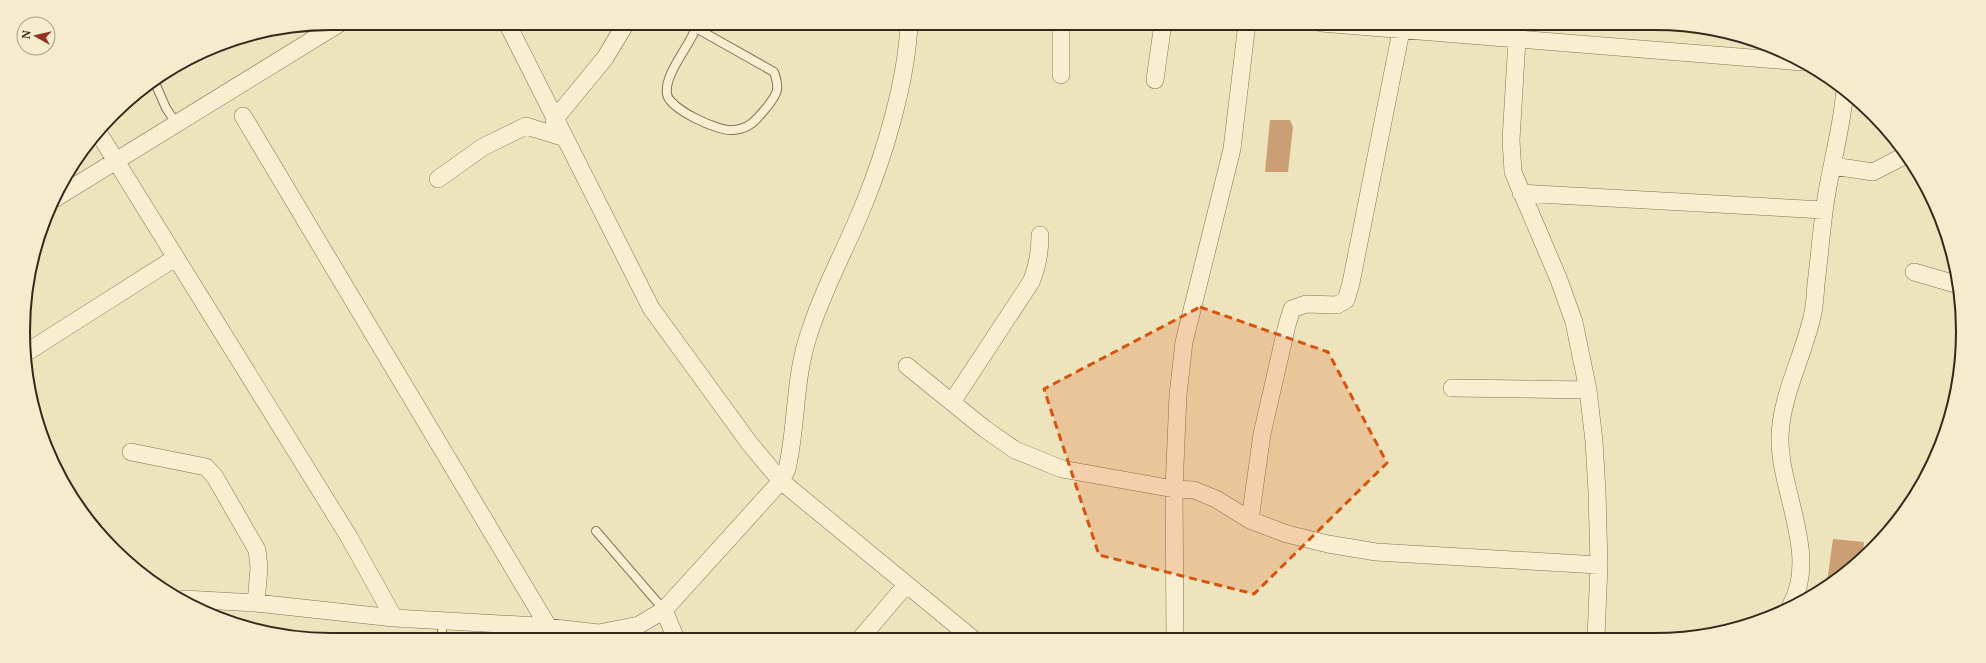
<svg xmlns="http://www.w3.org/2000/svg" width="1986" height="663" viewBox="0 0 1986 663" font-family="'Noto Serif',serif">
<rect width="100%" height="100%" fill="#ede3bd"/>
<path fill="#cc9e73" d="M 1270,120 L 1290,120 L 1293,127 L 1288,172 L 1265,172 Z
M 1833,539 L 1864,542 L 1862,559 L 1858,563 L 1827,582 Z"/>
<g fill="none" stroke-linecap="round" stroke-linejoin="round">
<defs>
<path id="service" d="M 694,23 L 696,28 L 774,72 C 780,89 778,93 767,107 C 757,119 750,129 733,130 C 719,132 669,109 667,94 C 664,74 689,47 696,28
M 155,83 L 166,108 L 176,123
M 596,531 L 664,610
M 441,640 L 443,622"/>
<path id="minor" d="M 507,23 L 651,308 L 750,444 L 781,481 L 973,639
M 1321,23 L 1802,62
M 1518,23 L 1511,140 L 1513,172 L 1559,280 L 1574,322 L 1588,390 L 1594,441 L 1597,492 L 1599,565 L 1596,638
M 1061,75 L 1061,23
M 1155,80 L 1163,23
M 243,116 L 549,628
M 554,120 L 605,58 L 626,23
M 98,132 L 349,537 L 394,618
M 1833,166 L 1873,172 L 1906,155
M 438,179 L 483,147 L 526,126 L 565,138
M 1521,193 L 1824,210
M 54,199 L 340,23
M 1914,272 L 1959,285
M 24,354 L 175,258
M 907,366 L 985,429 L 1015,450 L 1062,469 L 1174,489 L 1194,490 L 1216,499 L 1250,520 L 1287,534 L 1328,544 L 1376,552 L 1599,565
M 1452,388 L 1588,390
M 952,402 L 1031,282 C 1038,266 1040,253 1040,235
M 131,452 L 206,467 L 215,477 L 257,550 L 259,568 L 256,603
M 1250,520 L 1262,434 L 1287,325 L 1292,309 L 1306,304 L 1337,305 L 1346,300 L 1351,283 L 1401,31
M 184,599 L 256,603 L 394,618 L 537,626 L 599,633 L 639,625 L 664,610 L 781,481 L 787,469 C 797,426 794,380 808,337 C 822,291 846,249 864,204 C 885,153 907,79 909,23
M 1791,605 C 1819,555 1779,490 1780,437 C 1781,396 1803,357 1812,317 C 1815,306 1815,295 1816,284 C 1819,260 1821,236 1824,212 C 1829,170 1842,131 1845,89
M 664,610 L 676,639
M 1175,638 L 1174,489 L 1178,395 L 1184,342 L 1232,149 L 1247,23
M 860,639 L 906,585"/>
</defs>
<use href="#service" stroke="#857356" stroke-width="10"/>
<use href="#minor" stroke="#857356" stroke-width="18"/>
<use href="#service" stroke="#f9efd0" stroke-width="8"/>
<use href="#minor" stroke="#f9efd0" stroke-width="17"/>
</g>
<path fill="#d6540e" fill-opacity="0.2" stroke="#d6540e" stroke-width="3" stroke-dasharray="8 5" stroke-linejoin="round" d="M 1200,307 L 1328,352 L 1387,463 L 1254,594 L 1099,555 L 1044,389 Z"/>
<path d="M0 0H1986V663H0ZM331 30H1655A301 301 0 0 1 1956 331V332A301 301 0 0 1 1655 633H331A301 301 0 0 1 30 332V331A301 301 0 0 1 331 30Z" fill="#f5eccd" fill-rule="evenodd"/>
<path fill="none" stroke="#34291b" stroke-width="2" d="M331 30H1655A301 301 0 0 1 1956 331V332A301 301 0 0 1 1655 633H331A301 301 0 0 1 30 332V331A301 301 0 0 1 331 30Z"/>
<g transform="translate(36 36) rotate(278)"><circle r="19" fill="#f5eccd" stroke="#a89e86"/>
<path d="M0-3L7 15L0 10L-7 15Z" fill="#942e27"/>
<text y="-6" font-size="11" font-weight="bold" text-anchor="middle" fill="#34291b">N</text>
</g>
</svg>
